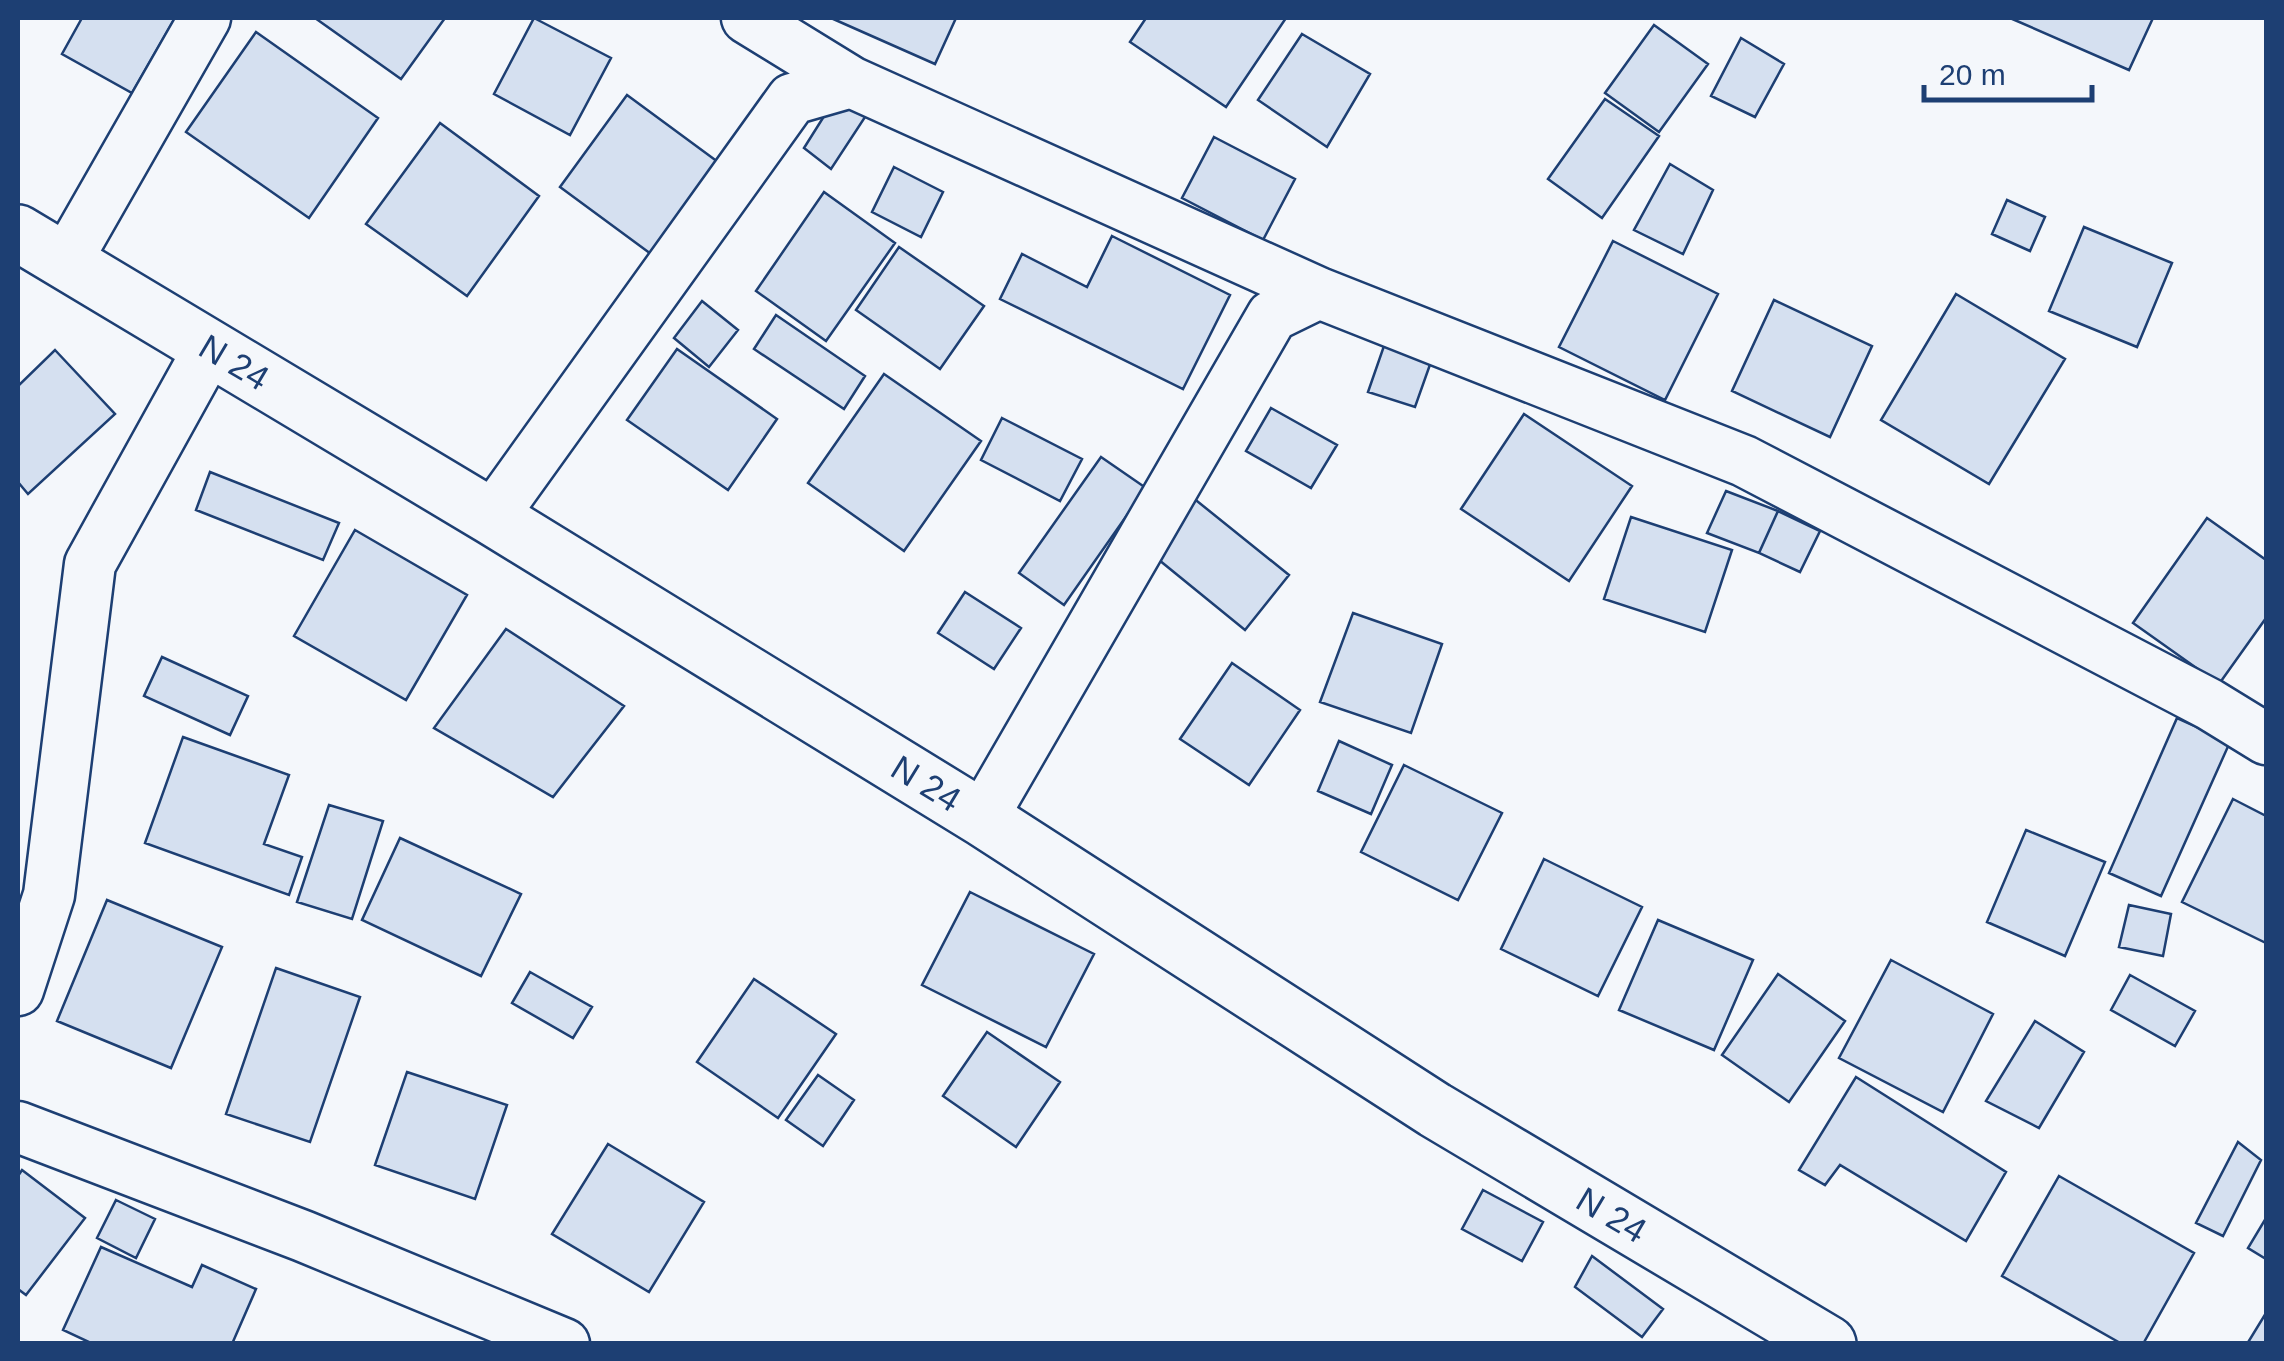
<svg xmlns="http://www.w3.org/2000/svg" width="2284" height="1361" viewBox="0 0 2284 1361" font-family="Arial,sans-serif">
<rect width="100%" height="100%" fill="#f4f7fb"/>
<path fill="#d5e0f0" stroke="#1d3f73" stroke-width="2.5" d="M 82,18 L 175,18 L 132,93 L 62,54 Z
M 315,18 L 445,18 L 401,79 Z
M 534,18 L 611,58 L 570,135 L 494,94 Z
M 831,18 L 956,18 L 935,64 Z
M 1146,18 L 1286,18 L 1226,107 L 1130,42 Z
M 2010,18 L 2153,18 L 2129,70 Z
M 1654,25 L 1708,64 L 1659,132 L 1605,93 Z
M 256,32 L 378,118 L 309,218 L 186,132 Z
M 1302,34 L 1370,74 L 1327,147 L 1258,100 Z
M 1741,38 L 1784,64 L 1755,117 L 1711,96 Z
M 838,94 L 869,111 L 831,169 L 804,148 Z
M 627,95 L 718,162 L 651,254 L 560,187 Z
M 1605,99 L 1659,136 L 1602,218 L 1548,179 Z
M 440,123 L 539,196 L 467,296 L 366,224 Z
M 1214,137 L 1295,179 L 1263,240 L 1182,198 Z
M 1670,164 L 1713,190 L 1683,254 L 1634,230 Z
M 894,167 L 943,192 L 921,237 L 872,212 Z
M 824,192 L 895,243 L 826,341 L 756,291 Z
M 2007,200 L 2045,217 L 2030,251 L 1992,234 Z
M 2084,227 L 2172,263 L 2137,347 L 2049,311 Z
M 1112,236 L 1230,295 L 1183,389 L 1000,299 L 1022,254 L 1087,287 Z
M 1613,241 L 1718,294 L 1665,400 L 1559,347 Z
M 899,247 L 984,306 L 940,369 L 856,310 Z
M 1956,294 L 2065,359 L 1989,484 L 1881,420 Z
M 1774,300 L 1872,346 L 1830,437 L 1732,391 Z
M 702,301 L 738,330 L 709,367 L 674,338 Z
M 776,315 L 865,376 L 844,409 L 754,349 Z
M 1385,343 L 1432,359 L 1415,407 L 1368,392 Z
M 677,349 L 777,419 L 728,490 L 627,420 Z
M 55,350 L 115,414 L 28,494 L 18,482 L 18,386 Z
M 55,350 L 115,414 L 28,494 L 18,482 L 18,386 Z
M 884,374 L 981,441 L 904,551 L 808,483 Z
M 1271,408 L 1337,445 L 1311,488 L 1246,451 Z
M 1524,414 L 1632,486 L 1569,581 L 1461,509 Z
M 1002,418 L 1082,459 L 1060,501 L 981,460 Z
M 1101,457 L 1146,488 L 1064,605 L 1019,573 Z
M 210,472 L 339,523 L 323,560 L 196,510 Z
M 210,472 L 339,523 L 323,560 L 196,510 Z
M 1726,491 L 1778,511 L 1759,553 L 1707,533 Z
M 1192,497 L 1289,575 L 1245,630 L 1148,551 Z
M 1778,511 L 1820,531 L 1800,572 L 1759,553 Z
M 1631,517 L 1732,550 L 1705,632 L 1604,599 Z
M 2207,518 L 2266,560 L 2266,618 L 2219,684 L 2133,623 Z
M 355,530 L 467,595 L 406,700 L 294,636 Z
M 355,530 L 467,595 L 406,700 L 294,636 Z
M 965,592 L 1021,628 L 994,669 L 938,633 Z
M 1353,613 L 1442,644 L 1411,733 L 1320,702 Z
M 506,629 L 624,706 L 553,797 L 434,728 Z
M 162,657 L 248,696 L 230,735 L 144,696 Z
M 162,657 L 248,696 L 230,735 L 144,696 Z
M 1232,663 L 1300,710 L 1249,785 L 1180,739 Z
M 2177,718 L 2230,742 L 2161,896 L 2109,873 Z
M 183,737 L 289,775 L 264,844 L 302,857 L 289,895 L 145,843 Z
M 183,737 L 289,775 L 264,844 L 302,857 L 289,895 L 145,843 Z
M 1339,741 L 1392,765 L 1371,814 L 1318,791 Z
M 1404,765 L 1502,813 L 1458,900 L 1361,852 Z
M 2233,799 L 2266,816 L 2266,943 L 2182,902 Z
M 329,805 L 383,821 L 352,919 L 297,902 Z
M 329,805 L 383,821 L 352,919 L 297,902 Z
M 2026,830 L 2105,862 L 2065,956 L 1987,922 Z
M 400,838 L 521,894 L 481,976 L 362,920 Z
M 400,838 L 521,894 L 481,976 L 362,920 Z
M 1544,859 L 1642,907 L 1598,996 L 1501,949 Z
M 970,892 L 1094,954 L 1046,1047 L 922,985 Z
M 970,892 L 1094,954 L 1046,1047 L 922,985 Z
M 107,900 L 222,947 L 171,1068 L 57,1021 Z
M 107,900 L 222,947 L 171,1068 L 57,1021 Z
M 2129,905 L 2171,914 L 2163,956 L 2119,947 Z
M 1658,920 L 1753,960 L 1714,1050 L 1619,1010 Z
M 1891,960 L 1993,1014 L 1943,1112 L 1839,1058 Z
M 276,968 L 360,997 L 310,1142 L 226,1114 Z
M 276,968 L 360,997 L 310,1142 L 226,1114 Z
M 530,972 L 592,1007 L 573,1038 L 512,1003 Z
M 530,972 L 592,1007 L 573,1038 L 512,1003 Z
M 1778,974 L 1845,1021 L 1789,1102 L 1722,1055 Z
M 2130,975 L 2195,1011 L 2175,1046 L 2111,1010 Z
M 754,979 L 836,1034 L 778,1118 L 697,1062 Z
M 754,979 L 836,1034 L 778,1118 L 697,1062 Z
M 2035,1021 L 2084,1052 L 2039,1128 L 1986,1101 Z
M 987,1032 L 1060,1082 L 1016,1147 L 943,1096 Z
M 987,1032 L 1060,1082 L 1016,1147 L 943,1096 Z
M 407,1072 L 507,1105 L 475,1199 L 375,1165 Z
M 407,1072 L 507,1105 L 475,1199 L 375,1165 Z
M 818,1075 L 854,1100 L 823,1146 L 786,1120 Z
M 818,1075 L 854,1100 L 823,1146 L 786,1120 Z
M 1856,1077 L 2006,1172 L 1966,1241 L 1840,1165 L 1825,1185 L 1799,1170 Z
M 2238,1142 L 2261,1160 L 2223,1236 L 2196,1223 Z
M 608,1144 L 704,1202 L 649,1292 L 552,1234 Z
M 608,1144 L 704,1202 L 649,1292 L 552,1234 Z
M 22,1170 L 85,1218 L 26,1295 L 18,1289 L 18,1176 Z
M 2059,1176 L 2194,1253 L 2143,1344 L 2122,1344 L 2002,1276 Z
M 1483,1190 L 1543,1222 L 1522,1261 L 1462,1229 Z
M 1483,1190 L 1543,1222 L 1522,1261 L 1462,1229 Z
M 116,1200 L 155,1219 L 136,1258 L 97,1238 Z
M 2266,1218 L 2266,1259 L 2248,1248 Z
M 101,1247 L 192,1287 L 202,1265 L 256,1289 L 232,1344 L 93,1344 L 63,1330 Z
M 1592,1256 L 1663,1309 L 1642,1337 L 1575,1287 Z
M 2266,1313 L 2266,1344 L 2247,1344 Z"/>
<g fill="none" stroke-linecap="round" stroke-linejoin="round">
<defs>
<path id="street" d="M 747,18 L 851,82
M 65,263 L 205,18
M 492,517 L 792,99 L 851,82 L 1319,293 L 1744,461 L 2209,704 L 2266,739
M 982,818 L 1272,316 L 1319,293
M 18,990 L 49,895 L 90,564 L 209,349
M 18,1127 L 303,1236 L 564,1344"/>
<g id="primary">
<path id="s1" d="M 18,233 L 492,517 L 982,818 L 1435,1110 L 1828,1344"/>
</g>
</defs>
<use href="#street" stroke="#1d3f73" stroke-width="55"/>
<use href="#primary" stroke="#1d3f73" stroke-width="60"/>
<use href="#street" stroke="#f4f7fb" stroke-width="50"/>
<use href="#primary" stroke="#f4f7fb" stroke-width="55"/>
</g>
<g text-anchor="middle" stroke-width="8" stroke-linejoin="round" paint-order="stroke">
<g font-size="35" fill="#1d3f73" stroke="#f4f7fb">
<text dy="12" stroke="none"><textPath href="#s1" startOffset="252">N 24</textPath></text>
<text dy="12" stroke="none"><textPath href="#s1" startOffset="1062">N 24</textPath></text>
<text dy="12" stroke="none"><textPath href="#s1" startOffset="1872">N 24</textPath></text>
</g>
</g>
<rect width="2284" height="1361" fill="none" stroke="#1d3f73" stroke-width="40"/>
<path d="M1924 85v15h168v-15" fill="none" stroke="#1d3f73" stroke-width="5"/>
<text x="1939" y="85" font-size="30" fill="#1d3f73" stroke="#f4f7fb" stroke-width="8" paint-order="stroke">20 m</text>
</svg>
